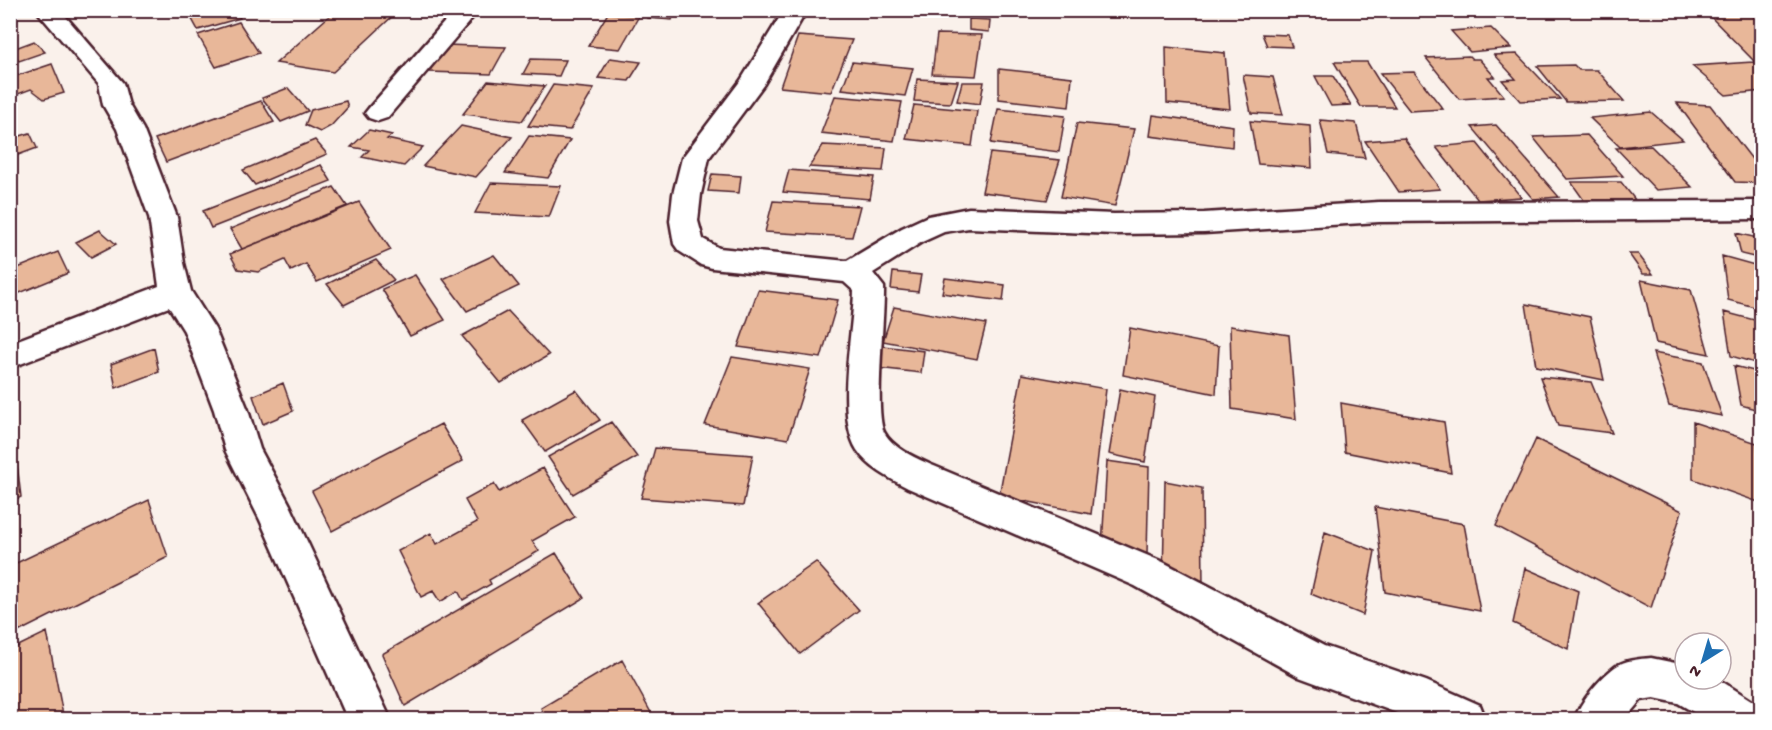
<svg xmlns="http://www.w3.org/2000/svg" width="1772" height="730" viewBox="0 0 1772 730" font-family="'Gochi Hand',sans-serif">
<rect width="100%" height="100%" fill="#faf1eb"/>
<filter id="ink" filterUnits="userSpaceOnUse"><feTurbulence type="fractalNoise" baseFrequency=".0167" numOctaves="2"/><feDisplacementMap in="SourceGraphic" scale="12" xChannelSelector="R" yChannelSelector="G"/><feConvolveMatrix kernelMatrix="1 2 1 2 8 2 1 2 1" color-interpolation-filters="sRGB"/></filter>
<g filter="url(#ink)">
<path fill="#e8b799" stroke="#4a1f2b" stroke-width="1.5" d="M 187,10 L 235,10 L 240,18 L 198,30 Z
M 336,10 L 399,10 L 333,72 L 276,63 Z
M 652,10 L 675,10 L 672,20 L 648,18 Z
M 1704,10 L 1746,10 L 1762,25 L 1762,64 L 1756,63 Z
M 608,13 L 639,16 L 620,49 L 588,46 Z
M 969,19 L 990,20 L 989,32 L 969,30 Z
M 239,22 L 259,53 L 216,67 L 198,35 Z
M 1491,28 L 1511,48 L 1470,52 L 1451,31 Z
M 937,34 L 982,35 L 976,76 L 932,74 Z
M 1262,34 L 1288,35 L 1292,47 L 1267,46 Z
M 798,36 L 852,40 L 831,92 L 780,87 Z
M 34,41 L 45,52 L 19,61 L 10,52 L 10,50 Z
M 445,45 L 506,47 L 491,74 L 429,72 Z
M 1166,47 L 1225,53 L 1230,109 L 1167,103 Z
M 1517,54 L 1560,99 L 1520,101 L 1502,80 L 1516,79 L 1494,55 Z
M 1469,56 L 1472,59 L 1479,59 L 1495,77 L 1488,77 L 1504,96 L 1459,99 L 1426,58 Z
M 610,58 L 641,62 L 629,81 L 598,78 Z
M 531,59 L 566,60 L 559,76 L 523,74 Z
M 852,62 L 913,68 L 905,96 L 842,89 Z
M 1334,62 L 1367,62 L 1395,107 L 1361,107 Z
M 1753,62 L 1762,69 L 1762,91 L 1726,95 L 1692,66 Z
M 52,64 L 64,93 L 44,99 L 31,89 L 10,97 L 10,78 Z
M 1574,65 L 1579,70 L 1597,70 L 1624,101 L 1566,102 L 1537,66 Z
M 999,69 L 1072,77 L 1069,107 L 999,99 Z
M 1414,72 L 1443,109 L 1410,111 L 1380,73 Z
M 1243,75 L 1273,77 L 1283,115 L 1251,113 Z
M 1315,76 L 1333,76 L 1351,105 L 1331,106 Z
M 917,79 L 958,81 L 951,103 L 914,101 Z
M 488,81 L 545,86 L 522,121 L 463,114 Z
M 962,82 L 984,82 L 980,104 L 957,101 Z
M 553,85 L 594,89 L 570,130 L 528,126 Z
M 288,88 L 308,111 L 281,122 L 262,98 Z
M 835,96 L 902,102 L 894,141 L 821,133 Z
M 261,101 L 274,122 L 166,162 L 155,139 Z
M 346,101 L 348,107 L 331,126 L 320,132 L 305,125 L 311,110 Z
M 1677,103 L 1710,105 L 1762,172 L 1762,183 L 1735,182 Z
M 914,105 L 977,111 L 972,146 L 906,139 Z
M 998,109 L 1065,116 L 1059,152 L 991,143 Z
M 1651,112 L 1683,140 L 1620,147 L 1590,118 Z
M 1153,115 L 1233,126 L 1232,147 L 1150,136 Z
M 1320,120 L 1356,123 L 1365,158 L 1328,154 Z
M 1250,121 L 1310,126 L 1312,168 L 1258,164 Z
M 1077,123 L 1134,129 L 1115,206 L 1061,197 Z
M 1496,125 L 1559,197 L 1533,199 L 1472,127 Z
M 461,126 L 512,137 L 476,177 L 423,166 Z
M 369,130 L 392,135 L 387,139 L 423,147 L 404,166 L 362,157 L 369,150 L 351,147 Z
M 30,133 L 37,148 L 10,158 L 10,139 Z
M 1587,135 L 1623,176 L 1567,179 L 1533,137 Z
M 529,136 L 570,140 L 548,178 L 505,173 Z
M 1404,138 L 1440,189 L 1399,192 L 1365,141 Z
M 315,140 L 327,154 L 255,185 L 243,170 Z
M 1477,143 L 1521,197 L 1478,200 L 1436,147 Z
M 823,145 L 886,148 L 883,171 L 809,167 Z
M 1651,146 L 1692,187 L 1656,190 L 1616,148 Z
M 990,153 L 1060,160 L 1047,200 L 982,192 Z
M 321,165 L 331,181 L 211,228 L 203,211 Z
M 789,170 L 874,177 L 870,199 L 783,192 Z
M 712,174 L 741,176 L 739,193 L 708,191 Z
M 1571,182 L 1621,182 L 1640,206 L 1588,206 Z
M 491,183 L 561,186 L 549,217 L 475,213 Z
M 334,187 L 347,206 L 242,249 L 230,229 Z
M 773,201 L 860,206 L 852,237 L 765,232 Z
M 359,202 L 391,250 L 317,282 L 306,264 L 291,271 L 285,260 L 258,272 L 238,269 L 230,254 Z
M 100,230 L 116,244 L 91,257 L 76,242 Z
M 1736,233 L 1762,239 L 1762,259 L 1741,254 Z
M 58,252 L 68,273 L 10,297 L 10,271 Z
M 1629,254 L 1638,254 L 1653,274 L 1643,274 Z
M 494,255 L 519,286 L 467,311 L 443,279 Z
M 1722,256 L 1762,267 L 1762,309 L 1728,300 Z
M 376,260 L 394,280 L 344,305 L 327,284 Z
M 893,272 L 921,275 L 918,292 L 891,289 Z
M 415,275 L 445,320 L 410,336 L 382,289 Z
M 945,278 L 1005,285 L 1003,301 L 942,293 Z
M 1641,280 L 1691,290 L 1709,354 L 1656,343 Z
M 758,290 L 838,300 L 821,358 L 738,347 Z
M 1526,304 L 1590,317 L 1604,380 L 1536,366 Z
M 894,307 L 986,324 L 977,359 L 883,341 Z
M 508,311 L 549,355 L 501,383 L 462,336 Z
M 1724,312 L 1762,322 L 1762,365 L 1731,356 Z
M 1230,326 L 1289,335 L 1296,419 L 1232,409 Z
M 1130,328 L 1219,346 L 1216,394 L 1123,375 Z
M 883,346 L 924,351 L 921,373 L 878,368 Z
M 154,348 L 159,372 L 116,388 L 111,364 Z
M 1653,353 L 1703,362 L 1722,416 L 1669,406 Z
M 732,357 L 810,369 L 788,439 L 705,425 Z
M 1734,366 L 1762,373 L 1762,411 L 1741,405 Z
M 1022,374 L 1106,389 L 1091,514 L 999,496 Z
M 1540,377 L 1591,382 L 1612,433 L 1558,426 Z
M 283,383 L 293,411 L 263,424 L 253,396 Z
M 1120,389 L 1155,397 L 1145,462 L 1109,454 Z
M 576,390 L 600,420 L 545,452 L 522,420 Z
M 1341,403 L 1444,422 L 1451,473 L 1345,452 Z
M 611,422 L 637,457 L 573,494 L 548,457 Z
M 1693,422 L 1757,443 L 1761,503 L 1693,479 Z
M 441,424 L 463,461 L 332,531 L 312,491 Z
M 1536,439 L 1682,511 L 1651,608 L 1496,526 Z
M 655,448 L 753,455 L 743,506 L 641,498 Z
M 16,455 L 21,497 L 10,502 L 10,458 Z
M 1107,461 L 1149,467 L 1147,554 L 1102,546 Z
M 543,468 L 575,517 L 532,541 L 539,551 L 489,580 L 491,584 L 463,600 L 458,591 L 440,602 L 433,591 L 421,597 L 398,551 L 431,533 L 437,544 L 477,522 L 465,500 L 494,484 L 499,492 Z
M 1165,481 L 1202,488 L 1203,586 L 1163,579 Z
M 149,500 L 168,557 L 10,636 L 10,566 Z
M 1375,507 L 1464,524 L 1480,611 L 1385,592 Z
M 1325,532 L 1375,551 L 1363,615 L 1311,594 Z
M 556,553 L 584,598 L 405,706 L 382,654 Z
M 816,562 L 859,610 L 800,654 L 758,603 Z
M 1525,568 L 1578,591 L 1568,649 L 1513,623 Z
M 47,632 L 64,720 L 10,720 L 10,650 Z
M 622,660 L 655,720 L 547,720 L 541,708 Z"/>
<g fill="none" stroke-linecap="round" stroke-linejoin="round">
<defs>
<path id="street" d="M 36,10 L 60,10 L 123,83 L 129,105 L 143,129 L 177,217 L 184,263 L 191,291 L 215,329 L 248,410 L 260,449 L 290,505 L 391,720 L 348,720 L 260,520 L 225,450 L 214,410 L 184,331 L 169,307 L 10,368 L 10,343 L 159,286 L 149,217 L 117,129 L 103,105 L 99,84 Z
M 455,10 L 479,10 L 387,118 L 378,121 L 369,118 L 365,113 L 369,108 Z
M 784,10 L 807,10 L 764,84 L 709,158 L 701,194 L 698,221 L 703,239 L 719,248 L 847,261 L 902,228 L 928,216 L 969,208 L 1114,214 L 1204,213 L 1379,202 L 1762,201 L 1762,219 L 1379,222 L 1204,233 L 1114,234 L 969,228 L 944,232 L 922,242 L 873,273 L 884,287 C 885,315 874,412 884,432 C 893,449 918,459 934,466 L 1163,562 L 1324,646 L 1426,681 L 1480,705 L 1486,720 L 1416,720 L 1299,677 L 1135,586 L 908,488 C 889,478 869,468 857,450 C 835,415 853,333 854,291 L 844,282 L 712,268 L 701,265 L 679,251 L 674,244 L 670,221 L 673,194 L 682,158 L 741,80 Z
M 1651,658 L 1685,665 L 1685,679 L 1718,679 L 1759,705 L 1762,720 L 1707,720 L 1678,703 L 1654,698 L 1641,700 L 1624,720 L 1574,720 C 1581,701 1598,680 1615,667 C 1624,660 1640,659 1651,658 Z"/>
</defs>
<use href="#street" stroke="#4a1f2b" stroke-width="5"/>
<use href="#street" fill="#fff" fill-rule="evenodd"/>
</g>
</g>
<rect width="1772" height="730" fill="none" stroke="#fff" stroke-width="36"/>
<rect x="18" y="18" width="1736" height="694" fill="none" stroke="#4a1f2b" stroke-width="2" filter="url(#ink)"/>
<g transform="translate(1703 661) rotate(217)"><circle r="28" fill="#ffffff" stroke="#b7a5aa" stroke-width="1.5"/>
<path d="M0-4.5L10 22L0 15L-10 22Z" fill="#1f6fb2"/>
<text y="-9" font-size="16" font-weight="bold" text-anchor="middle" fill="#4a1f2b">N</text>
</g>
</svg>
